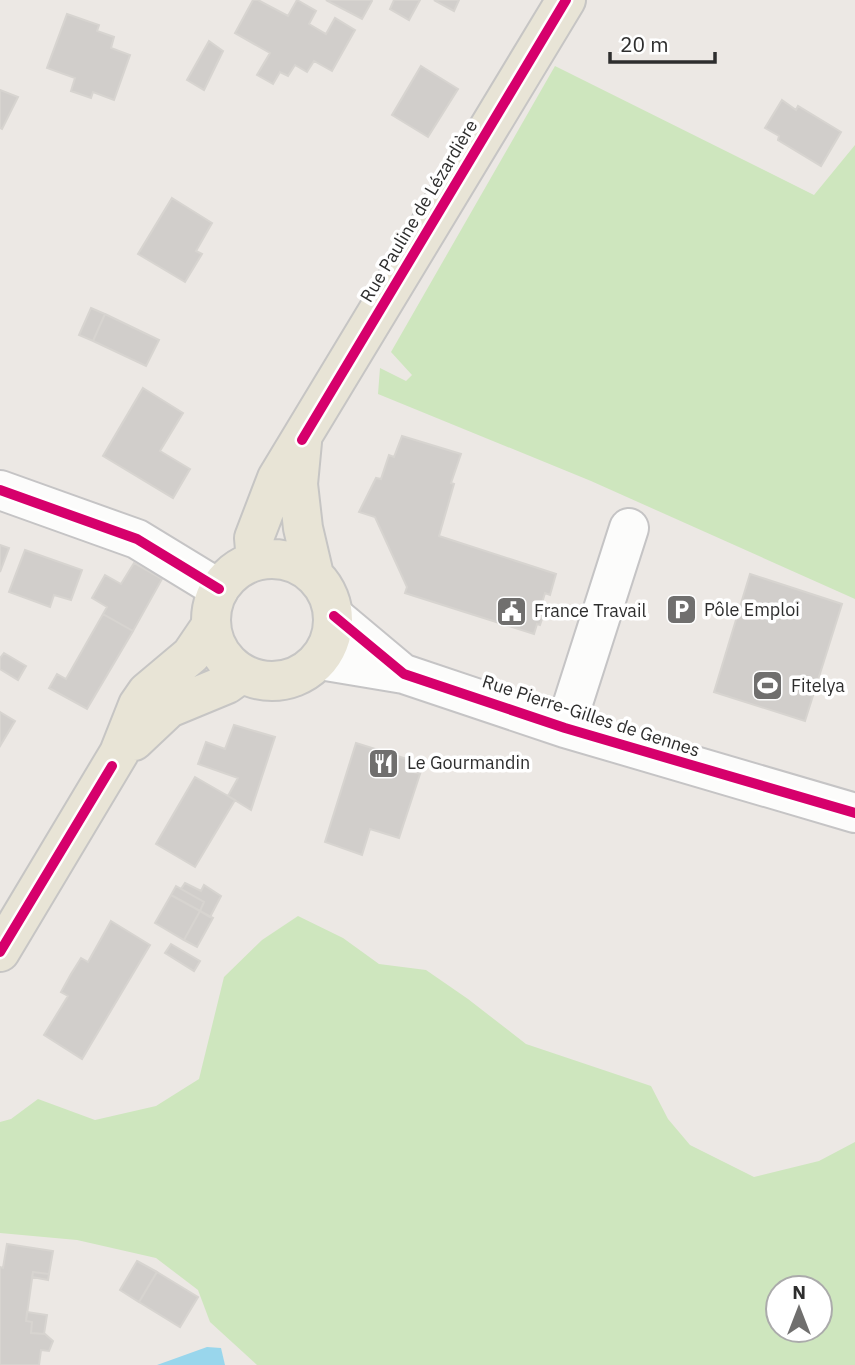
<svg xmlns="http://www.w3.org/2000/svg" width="855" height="1365" viewBox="0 0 855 1365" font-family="'IBM Plex Sans',sans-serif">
<rect width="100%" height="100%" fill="#ece8e4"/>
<path fill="#cee6be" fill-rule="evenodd" d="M 555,66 L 814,195 L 855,145 L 855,599 L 591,481 L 378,394 L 380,368 L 406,381 L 412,375 L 391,352 Z
M 298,916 L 343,938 L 379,964 L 426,970 L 468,999 L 526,1044 L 651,1086 L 668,1119 L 690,1145 L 754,1177 L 819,1161 L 855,1142 L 855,1365 L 257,1365 L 210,1322 L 198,1290 L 156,1258 L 77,1240 L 0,1233 L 0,1122 L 11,1119 L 38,1099 L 95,1120 L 156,1106 L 199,1079 L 224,977 L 262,940 ZM 778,1288 L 820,1288 L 820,1330 L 778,1330 Z"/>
<path fill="#99d6ec" d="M 207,1347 L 221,1348 L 225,1365 L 157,1365 Z"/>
<path fill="#d1cecb" stroke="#d7d4d0" stroke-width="2" d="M 253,0 L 258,0 L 288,16 L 297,0 L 316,11 L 309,24 L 326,34 L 335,18 L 355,30 L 332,71 L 314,61 L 307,72 L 295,65 L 288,76 L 280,72 L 273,84 L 257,75 L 270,53 L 235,33 Z
M 326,0 L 371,0 L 372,1 L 362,19 Z
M 394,0 L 420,0 L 409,20 L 390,9 Z
M 434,0 L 459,0 L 454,11 Z
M 67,14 L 99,25 L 97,31 L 114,37 L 111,48 L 130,55 L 114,100 L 93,92 L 91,98 L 71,91 L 75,78 L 47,68 Z
M 209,41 L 223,51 L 204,90 L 187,80 Z
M 421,66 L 458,89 L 428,137 L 392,115 Z
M 0,90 L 18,97 L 2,129 L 0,128 Z
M 782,100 L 796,110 L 798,106 L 841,132 L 821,166 L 778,140 L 779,136 L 765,128 Z
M 172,198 L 212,223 L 196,251 L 202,254 L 185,282 L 138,254 Z
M 91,308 L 105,314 L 93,341 L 79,335 Z
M 105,314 L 159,340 L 146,366 L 93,341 Z
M 143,388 L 183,413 L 160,451 L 190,469 L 173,498 L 103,456 Z
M 402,436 L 461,454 L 451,483 L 454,484 L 439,536 L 556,574 L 550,595 L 545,593 L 542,603 L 547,604 L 540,625 L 537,624 L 534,634 L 405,593 L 407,587 L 375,517 L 359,512 L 376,478 L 381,479 L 389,455 L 394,457 Z
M 0,545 L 9,548 L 0,572 Z
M 25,550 L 82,570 L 71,600 L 54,595 L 50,607 L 9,592 Z
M 134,563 L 162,579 L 133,631 L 103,614 L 107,607 L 92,598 L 105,575 L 121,584 Z
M 750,574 L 842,604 L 805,721 L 714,692 Z
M 103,614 L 133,631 L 87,709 L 49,688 L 57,674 L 66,679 Z
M 4,653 L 26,666 L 18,680 L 0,669 L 0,658 Z
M 0,712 L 15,721 L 0,746 Z
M 234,725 L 275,737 L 251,810 L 228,796 L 238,778 L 198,764 L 206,742 L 225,749 Z
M 356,743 L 410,760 L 407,770 L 420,774 L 399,838 L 370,829 L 362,855 L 325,842 Z
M 410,760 L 423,764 L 420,774 L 407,770 Z
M 195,777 L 235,800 L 195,867 L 156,844 Z
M 185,883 L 201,891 L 204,885 L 221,896 L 210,917 L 200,911 L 204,902 L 181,889 Z
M 176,886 L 204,902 L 200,911 L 171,895 Z
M 171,895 L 200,911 L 184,940 L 155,923 Z
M 200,911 L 213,918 L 197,947 L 184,940 Z
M 111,921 L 150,945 L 82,1059 L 44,1035 L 68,996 L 61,992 L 71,974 L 81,958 L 88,962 Z
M 171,944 L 200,961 L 194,971 L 165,953 Z
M 7,1244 L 53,1251 L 49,1274 L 33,1272 L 26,1321 L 32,1322 L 31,1333 L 45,1334 L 53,1341 L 49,1351 L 41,1350 L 39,1365 L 0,1365 L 0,1267 L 3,1268 Z
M 137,1261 L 157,1272 L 139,1302 L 120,1290 Z
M 33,1272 L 49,1274 L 48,1280 L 32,1277 Z
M 157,1272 L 198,1297 L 180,1327 L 139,1302 Z
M 27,1312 L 47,1315 L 44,1334 L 31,1333 L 32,1322 L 26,1321 Z"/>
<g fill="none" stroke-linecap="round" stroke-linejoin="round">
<defs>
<path id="minor" d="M 0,490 L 137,539 L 219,589
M 334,616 L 402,673
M 320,660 L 404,674 L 565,728 L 855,813
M 565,728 L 629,528"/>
<path id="major" d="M 302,442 L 298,484 L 303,528 L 314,575
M211 620a61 61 0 1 1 122 0a61 61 0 1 1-122 0Z
M 256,561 L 254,538 L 277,478 L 566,0
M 134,741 L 169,708 L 227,684 L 241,674
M 0,952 L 119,753 L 138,705 L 147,692 L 191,655 L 210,627"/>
</defs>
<use href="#minor" stroke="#c5c4c5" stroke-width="42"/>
<use href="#major" stroke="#c6c5c4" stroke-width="42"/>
<use href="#minor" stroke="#fcfcfb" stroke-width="38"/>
<use href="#major" stroke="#e8e4d6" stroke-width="38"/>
<defs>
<path id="cycleway" d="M 302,440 L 566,0
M 0,490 L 137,539 L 219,589
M 334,616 L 404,674 L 565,728 L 855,813
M 0,952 L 112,766"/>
</defs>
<use href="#cycleway" stroke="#fff" stroke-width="15"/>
<use href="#cycleway" stroke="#d6006c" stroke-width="10"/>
</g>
<defs>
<symbol id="parking-square" viewBox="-11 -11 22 22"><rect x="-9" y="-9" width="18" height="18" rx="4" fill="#706f6e" stroke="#fff"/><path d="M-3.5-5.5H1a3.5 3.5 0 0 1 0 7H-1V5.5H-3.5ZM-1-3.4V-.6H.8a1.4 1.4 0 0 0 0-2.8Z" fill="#fff"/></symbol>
<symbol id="civic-square" viewBox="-11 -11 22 22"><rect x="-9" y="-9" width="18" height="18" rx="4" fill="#706f6e" stroke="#fff"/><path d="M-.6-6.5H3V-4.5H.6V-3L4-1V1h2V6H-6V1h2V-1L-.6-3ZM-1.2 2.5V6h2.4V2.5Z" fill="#fff"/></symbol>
<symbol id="stadium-square" viewBox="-11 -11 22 22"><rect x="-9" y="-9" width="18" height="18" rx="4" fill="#706f6e" stroke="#fff"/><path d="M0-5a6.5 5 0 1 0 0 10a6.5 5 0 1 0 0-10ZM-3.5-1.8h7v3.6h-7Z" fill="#fff"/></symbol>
<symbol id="restaurant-square" viewBox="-11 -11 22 22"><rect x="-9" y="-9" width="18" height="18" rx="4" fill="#706f6e" stroke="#fff"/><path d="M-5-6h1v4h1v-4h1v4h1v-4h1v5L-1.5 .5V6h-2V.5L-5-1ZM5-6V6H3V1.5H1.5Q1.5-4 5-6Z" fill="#fff"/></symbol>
</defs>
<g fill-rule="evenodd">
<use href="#parking-square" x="664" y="592" width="35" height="35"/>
<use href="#civic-square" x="494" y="594" width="35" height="35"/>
<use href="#stadium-square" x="750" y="668" width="35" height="35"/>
<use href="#restaurant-square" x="366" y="746" width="35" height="35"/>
</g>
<g text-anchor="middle" stroke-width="7" stroke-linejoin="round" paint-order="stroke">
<g font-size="18" fill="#2e2e2e" stroke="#fff">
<text transform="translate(419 211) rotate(-59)" y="6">Rue Pauline de Lézardière</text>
<text transform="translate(591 716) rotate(18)" y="6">Rue Pierre-Gilles de Gennes</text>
</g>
<g font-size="18" fill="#2e2e2e" stroke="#fff" text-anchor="start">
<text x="704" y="616">Pôle Emploi</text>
<text x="534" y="617">France Travail</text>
<text x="791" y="692">Fitelya</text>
<text x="407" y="769">Le Gourmandin</text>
</g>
</g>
<g transform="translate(799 1309)"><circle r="33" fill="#ffffff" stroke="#ababab" stroke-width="2"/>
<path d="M0-5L12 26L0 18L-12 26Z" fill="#706f6e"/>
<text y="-10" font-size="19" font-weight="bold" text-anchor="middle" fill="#2e2e2e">N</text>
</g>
<path d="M610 52v10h105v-10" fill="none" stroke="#2e2e2e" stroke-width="3.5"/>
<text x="620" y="52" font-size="21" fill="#2e2e2e" stroke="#ffffff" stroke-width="5" paint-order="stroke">20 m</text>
</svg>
